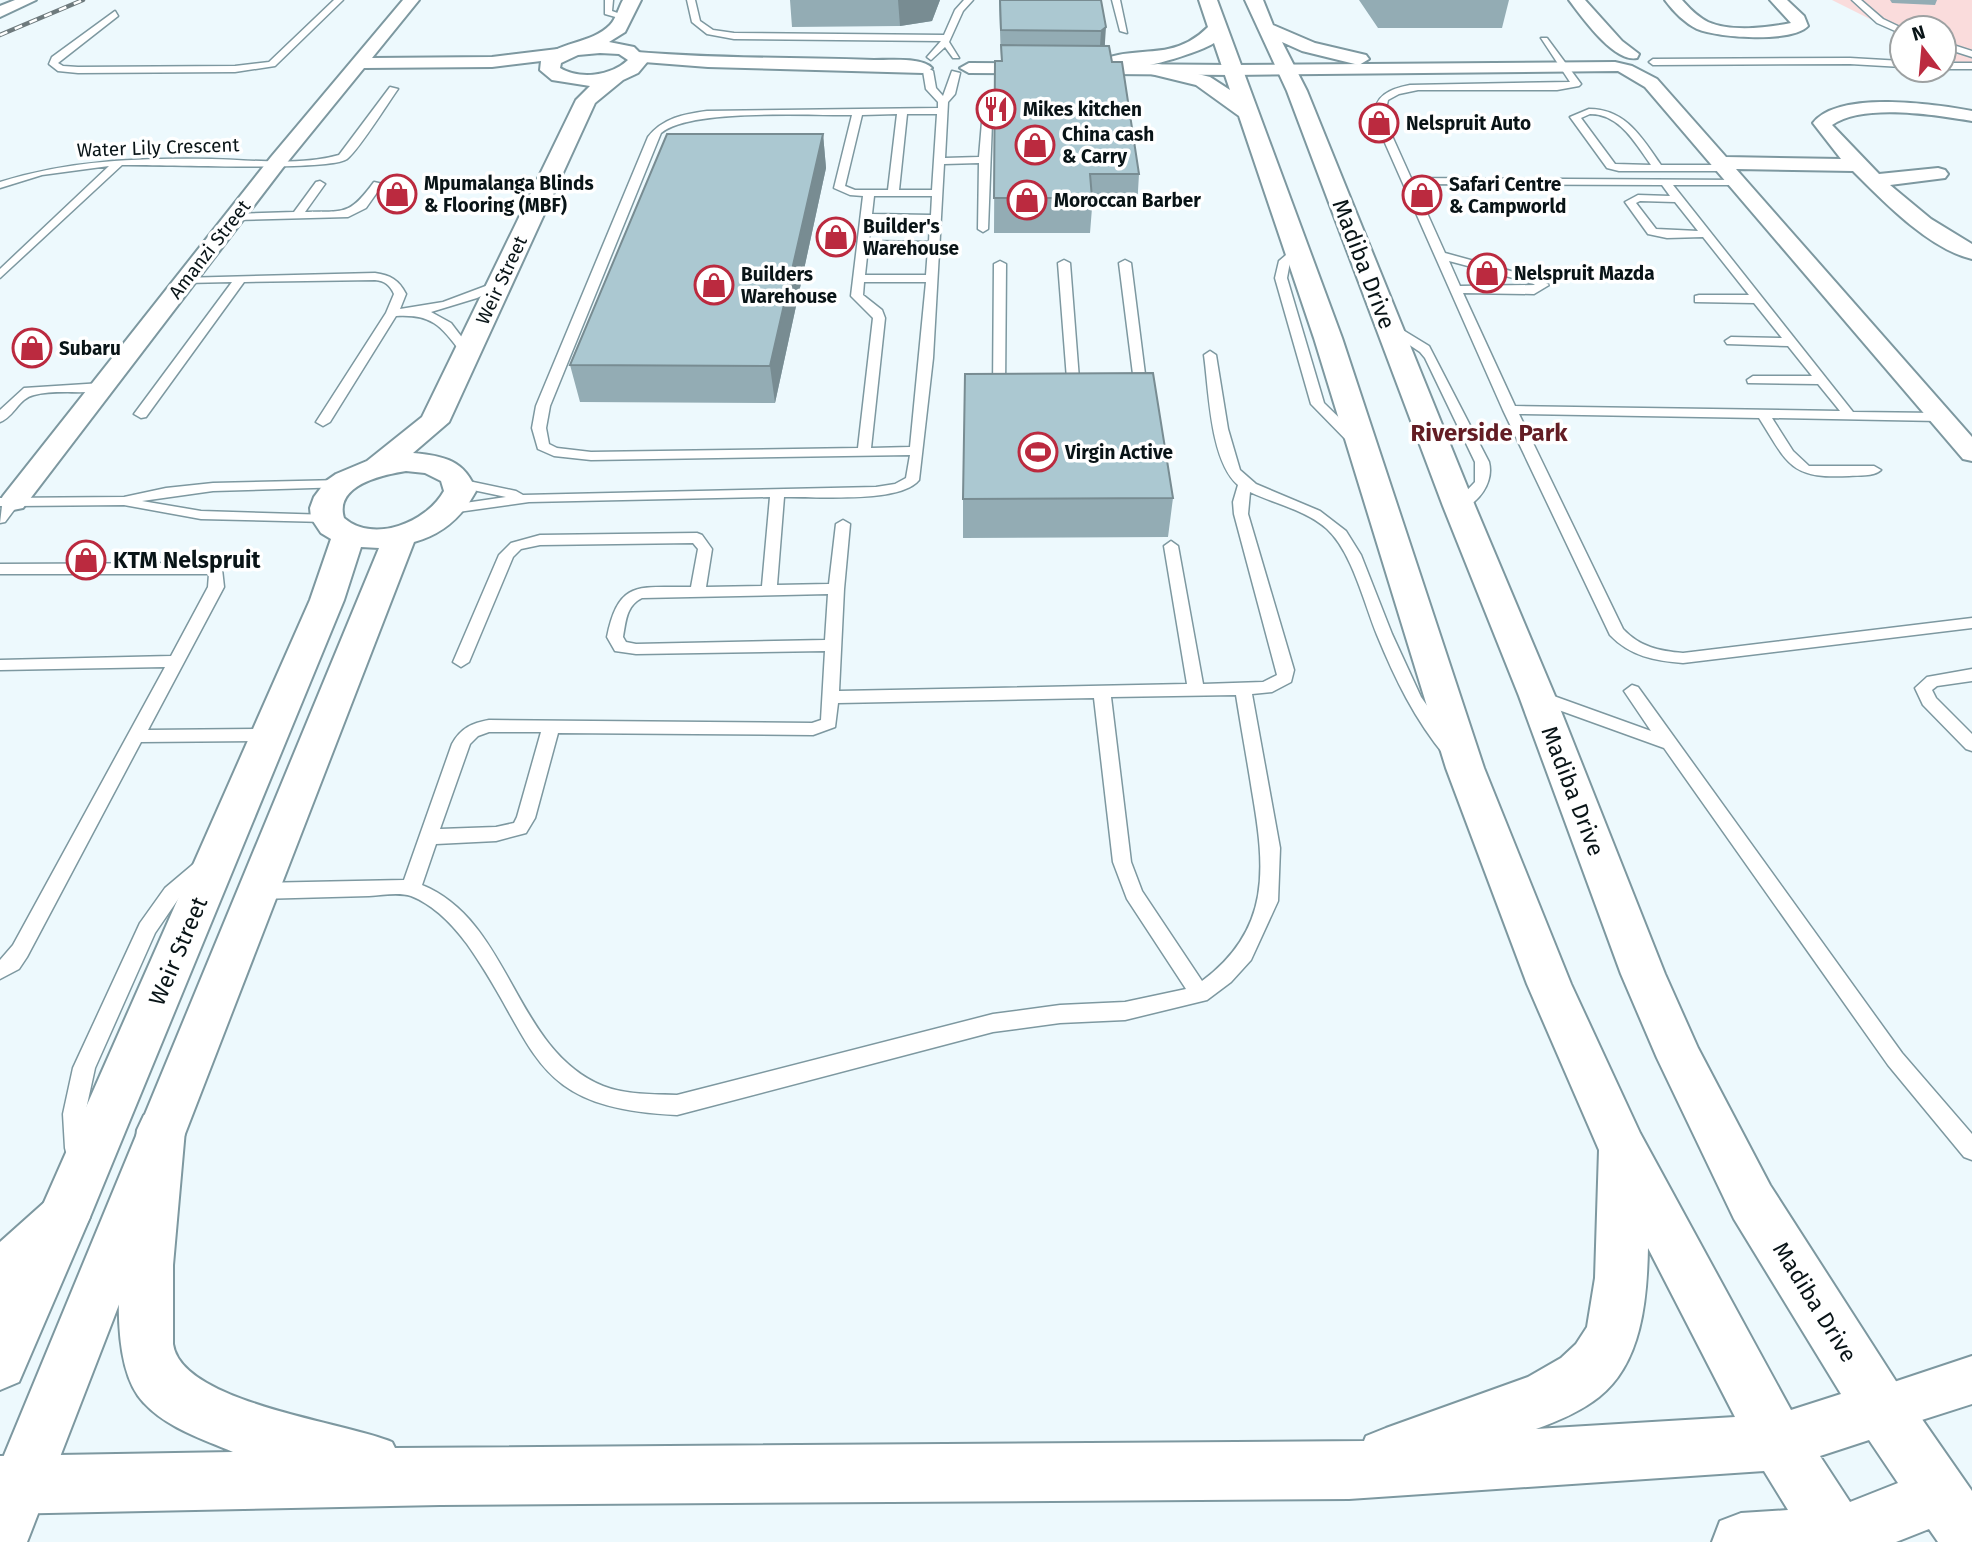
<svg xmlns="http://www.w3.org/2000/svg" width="1972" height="1542" viewBox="0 0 1972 1542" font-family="'Fira Sans',sans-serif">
<rect width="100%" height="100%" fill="#edf9fd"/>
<path fill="#fadcdc" d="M 1832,0 L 1972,0 L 1972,70 L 1944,56 L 1944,28 L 1902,28 L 1902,35 Z"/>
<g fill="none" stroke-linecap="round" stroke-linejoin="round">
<defs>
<path id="service" d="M 334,0 L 343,0 L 275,66 L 235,72 L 78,73 L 58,71 L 49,64 L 52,57 L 115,11 L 118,16 L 58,63 L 63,66 L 78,67 L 235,66 L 269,62 Z
M 605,0 L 613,0 L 612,11 L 626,16 L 626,20 L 605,14 Z
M 687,0 L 695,0 L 700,21 L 713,30 L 734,33 L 944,35 L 955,10 L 964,0 L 973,0 L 963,11 L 949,42 L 959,58 L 953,58 L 945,47 L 931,60 L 927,57 L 941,41 L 734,39 L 707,34 L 692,22 Z
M 1112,0 L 1120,0 L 1127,33 L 1120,31 Z
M 1852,0 L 1861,0 L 1883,19 L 1902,28 L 1902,34 L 1877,23 Z
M 1541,38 L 1547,38 L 1581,84 L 1579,86 L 1557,90 L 1418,90 L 1399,94 L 1388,100 L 1384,118 L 1411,178 L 1742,180 L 1742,184 L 1738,185 L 1673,185 L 1853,412 L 1939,413 L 1946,417 L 1939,421 L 1772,418 L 1793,451 L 1809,466 L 1874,466 L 1881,470 C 1873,477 1859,475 1849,476 C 1790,479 1788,464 1759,418 L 1519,414 L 1623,629 C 1640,647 1659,651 1683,653 L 1972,618 L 1972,628 L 1683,663 C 1655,661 1630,656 1610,635 L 1503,410 L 1374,118 C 1374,95 1390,89 1410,85 L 1570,82 ZM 1414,184 L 1662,185 L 1670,196 L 1638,195 L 1625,202 L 1648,234 L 1667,238 L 1703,237 L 1749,295 L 1699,295 L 1695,296 L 1695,302 L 1754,303 L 1782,338 L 1731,337 L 1725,341 L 1727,344 L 1788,346 L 1812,376 L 1753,376 L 1747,380 L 1748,383 L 1818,384 L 1840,411 L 1515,406 L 1463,293 L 1534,294 L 1549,285 L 1540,279 L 1445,253 ZM 1640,201 L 1675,202 L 1698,231 L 1656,229 L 1636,203 ZM 1449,261 L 1532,283 L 1535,285 L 1460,286 Z
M 1944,42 L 1972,51 L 1972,57 L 1944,48 Z
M 1850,58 L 1902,61 L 1902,67 L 1850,64 L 1653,65 L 1649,62 L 1653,59 Z
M 1944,63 L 1972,63 L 1972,69 L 1944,69 Z
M 928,68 L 933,71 L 936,88 L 943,96 L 952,71 L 960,73 L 955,94 L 948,102 L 945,158 L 979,157 L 982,122 L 987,119 L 992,122 L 988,229 L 983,232 L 978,229 L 979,163 L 944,164 L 933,358 L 919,480 C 900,504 814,496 784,497 L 777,585 L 829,584 L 836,524 L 843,520 L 850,524 L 844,589 L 839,691 L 1187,684 L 1164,546 L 1171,541 L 1178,546 L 1203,684 L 1263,682 L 1277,675 L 1234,514 L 1233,502 L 1238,485 C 1210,461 1209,390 1204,355 L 1210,351 L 1216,355 L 1228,429 L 1240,470 L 1256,484 L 1320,511 L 1346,531 L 1361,555 L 1392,634 L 1421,697 L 1460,752 L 1451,758 L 1445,756 C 1415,720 1395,679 1377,635 C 1364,603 1352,552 1327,529 C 1306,510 1275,504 1250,492 L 1248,514 L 1294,670 L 1291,682 L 1272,692 L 1252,694 L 1280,848 L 1278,901 L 1251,960 L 1231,982 L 1207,1000 L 1125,1020 L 1060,1023 L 993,1032 L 677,1115 C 526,1108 540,1047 467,944 C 453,925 434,905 411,896 C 399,892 383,895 369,896 C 332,897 295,898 258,899 L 251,896 L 249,891 L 251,886 L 258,883 L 404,880 L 452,744 C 461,728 472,723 489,720 L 812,723 L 821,720 L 825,651 L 636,654 L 615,651 L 607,637 C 619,578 640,588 691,587 L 698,549 L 693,543 L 540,545 L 521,549 L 513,557 L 469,662 L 461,667 L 453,662 L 499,555 L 511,543 L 540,535 L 697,533 L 702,535 L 712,549 L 706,587 L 762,586 L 770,497 L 529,502 L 451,513 L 444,509 L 451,505 L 506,497 L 454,486 L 454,480 L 459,479 L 516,491 L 523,495 L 876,487 L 895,484 L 906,478 L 910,455 L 591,460 L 554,456 L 538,449 L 532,428 L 536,406 L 648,137 C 663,118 684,114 707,111 L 938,108 L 938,102 L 926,89 L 923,71 ZM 897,114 L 888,190 L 855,190 L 845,186 L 862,115 ZM 907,114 L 937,114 L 932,190 L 899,190 ZM 852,115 L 834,188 L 850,195 L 863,196 L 851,296 L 873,318 L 858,448 L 591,452 L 557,448 L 549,444 L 546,428 L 550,406 L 661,133 C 691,108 810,116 852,115 ZM 874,196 L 932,196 L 931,215 L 872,214 ZM 871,220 L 930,221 L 929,242 L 869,241 ZM 868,247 L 928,248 L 926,275 L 865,275 ZM 864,282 L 926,282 L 910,447 L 871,448 L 885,318 L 882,310 L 863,295 ZM 828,594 L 825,640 L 636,644 L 626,642 L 623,637 C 626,621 626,606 642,598 ZM 1236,695 C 1241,727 1247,759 1252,791 C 1265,867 1272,929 1202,981 L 1142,891 L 1131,862 L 1111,697 ZM 1094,698 L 1113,862 L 1127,899 L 1186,989 L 1125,1002 L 1060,1005 L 993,1014 L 677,1095 C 653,1094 626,1095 603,1086 C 513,1049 512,922 422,885 L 436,844 L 496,841 L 526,833 L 535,818 L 558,733 L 813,735 L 835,727 L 838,703 ZM 489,732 L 541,732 L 517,817 L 514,823 L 496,827 L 440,829 L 470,744 L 478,736 Z
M 390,87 L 398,89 C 388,103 358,151 347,159 C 329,172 156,164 122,165 L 0,278 L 0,269 L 109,166 L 42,175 L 0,188 L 0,182 C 70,160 138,158 211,159 C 252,160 300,166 339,155 Z
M 1589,109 C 1626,109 1642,138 1661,165 L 1726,165 L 1731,168 L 1726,171 L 1619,171 L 1607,168 L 1570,117 ZM 1590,114 C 1620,114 1635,143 1651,165 L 1615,164 L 1581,118 Z
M 320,181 L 325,184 L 305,212 C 345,211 349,216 374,182 L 383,184 L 366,208 L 348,217 L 234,220 L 229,217 L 234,214 L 294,212 L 316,182 Z
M 1293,249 L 1303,251 L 1290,262 L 1287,278 L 1324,403 L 1363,441 L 1363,447 L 1353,447 L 1311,404 L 1275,278 L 1279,261 Z
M 1064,260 L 1070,263 L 1080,392 L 1074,396 L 1068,392 L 1058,263 Z
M 1125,260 L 1131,263 L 1147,390 L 1141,394 L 1135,390 L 1119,263 Z
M 1000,261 L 1006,264 L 1005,391 L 999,395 L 993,391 L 994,264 Z
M 375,273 C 390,275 399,280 406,294 L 400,309 L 443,302 L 499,281 L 505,284 L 477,298 L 431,312 L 451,323 L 473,352 L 471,355 L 463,355 C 441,326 433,314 396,316 L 330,422 L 323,426 L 316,422 L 386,313 L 394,294 C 390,285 385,281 375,280 L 244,282 L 146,417 L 141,418 L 134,414 L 232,282 L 185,283 L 181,282 L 181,278 Z
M 1388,321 L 1429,346 L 1489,462 C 1494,482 1479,504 1459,510 L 1452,506 L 1475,482 L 1475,462 L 1425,358 L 1420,352 L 1384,328 L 1384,322 Z
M 102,383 L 108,387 L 107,390 C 83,395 57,389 34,395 C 19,398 14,417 0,422 L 0,410 L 24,388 Z
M 342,480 L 347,481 L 347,487 L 213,491 L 142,501 L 201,511 L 331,515 L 333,518 L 326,522 L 201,519 L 124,505 L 17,506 L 5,522 L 0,523 L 2,506 L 0,506 L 0,498 L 124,497 L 166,488 L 213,483 Z
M 198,563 L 222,569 L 224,587 L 148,730 L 270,729 L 279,735 L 270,741 L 141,742 L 27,957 L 19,969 L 0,979 L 0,960 L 13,945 L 165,667 L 0,670 L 0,660 L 171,656 L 208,587 L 209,574 L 0,574 L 0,564 Z
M 1972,669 L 1972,681 L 1937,686 L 1932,690 L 1936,698 L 1972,734 L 1972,751 L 1966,749 L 1923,705 L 1915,688 L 1927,677 Z
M 1632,685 L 1638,687 L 1902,1053 L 1972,1134 L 1972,1160 L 1964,1157 L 1888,1065 L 1664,748 L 1531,700 L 1529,696 L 1537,690 L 1651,731 L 1624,691 Z
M 204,859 L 211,861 L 213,866 L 179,898 L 155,933 L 95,1068 L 85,1114 L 89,1160 L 86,1167 L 78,1170 L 70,1167 L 65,1148 L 63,1114 L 73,1068 L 140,923 L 165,888 L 197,861 Z"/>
<path id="minor" d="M 15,0 L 36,0 L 0,17 L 0,6 Z
M 403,0 L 419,0 L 372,58 L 492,57 L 566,48 L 574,53 L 566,58 L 492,67 L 364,68 L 285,165 L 23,508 L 13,510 L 3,508 L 0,501 L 3,496 L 271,157 Z
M 1569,0 L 1585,0 L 1622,41 L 1639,54 L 1637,58 C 1614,63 1582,17 1569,0 Z
M 1665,0 L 1682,0 C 1689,8 1698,17 1708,22 C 1730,32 1767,28 1791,23 L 1770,0 L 1787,0 L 1804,16 L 1808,26 C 1792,43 1719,38 1697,29 C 1685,23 1673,11 1665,0 Z
M 637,52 C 716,59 795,57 874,60 C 889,60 922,57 932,68 L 923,73 L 708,67 L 631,61 L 629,57 L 631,53 Z
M 1615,62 L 1632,66 L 1657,79 L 1726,157 L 1841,159 L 1813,123 C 1838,90 1935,104 1972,111 L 1972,121 C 1936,115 1863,103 1832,125 L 1879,174 L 1938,168 L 1945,170 L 1948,174 L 1945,178 L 1890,185 L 1931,219 L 1972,244 L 1972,259 C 1929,249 1884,202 1853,171 L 1736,169 L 1972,437 L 1972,461 L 1963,459 L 1645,87 L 1618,71 L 1233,75 L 969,73 L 960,68 L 969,63 L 1233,65 Z
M 1972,1356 L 1972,1404 L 1881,1433 L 1864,1426 L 1857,1409 L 1864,1392 Z"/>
<path id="tertiary" d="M 623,0 L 641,0 L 625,32 L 609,42 L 634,47 L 648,61 L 638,73 L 623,80 L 595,103 L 449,422 L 413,453 C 444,456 465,460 476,491 C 462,517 443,534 414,542 L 29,1537 L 27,1542 L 0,1542 L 0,1465 L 379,548 L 361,547 L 344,600 L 90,1217 L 19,1382 L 0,1390 L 0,1302 L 310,600 L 331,539 L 321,533 L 311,518 L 310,508 L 314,497 L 326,481 L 336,474 L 367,461 L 422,417 L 576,100 L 590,86 L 552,80 L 540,70 L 541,61 C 555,42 592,44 610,25 C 616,19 619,7 623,0 ZM 600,53 L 619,54 L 628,60 C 611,76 580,80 560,68 L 561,63 L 578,55 ZM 406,471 L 425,473 L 441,481 L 444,491 C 427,522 374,544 344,518 C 334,485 382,475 406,471 Z"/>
<path id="primary" d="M 1199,0 L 1217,0 L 1342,338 L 1484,768 L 1571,984 L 1640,1133 L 1791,1410 L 1841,1394 L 1734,1219 L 1657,1058 L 1621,974 L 1519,696 L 1443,506 L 1287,91 L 1245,0 L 1263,0 L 1273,25 L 1315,43 L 1366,55 L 1369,59 L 1359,65 L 1302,51 L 1282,42 L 1307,91 L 1475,506 L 1555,696 L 1665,974 L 1698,1048 L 1770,1185 L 1901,1389 L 1972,1491 L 1972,1542 L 1938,1542 L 1929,1529 L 1896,1542 L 1712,1542 L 1720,1521 L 1741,1513 L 1788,1510 L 1764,1471 L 1349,1499 L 440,1505 L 0,1514 L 0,1456 L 233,1452 C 203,1439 167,1428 144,1403 C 96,1354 130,1195 137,1130 L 144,1115 L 161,1108 L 178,1115 L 185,1130 L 173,1265 L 173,1344 C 181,1403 345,1422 392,1442 L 395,1448 L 1364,1441 L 1366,1436 L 1386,1428 L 1528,1377 L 1561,1358 L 1576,1344 L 1587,1327 L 1595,1278 L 1599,1150 L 1527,984 L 1446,768 L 1314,338 L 1239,116 L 1196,85 L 1151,74 L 1148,70 L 1151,66 L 1158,64 L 1210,77 L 1230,90 L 1214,43 C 1196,54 1117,80 1102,62 C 1111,51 1153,53 1168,49 C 1184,46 1197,38 1208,27 ZM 1648,1248 L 1735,1417 L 1536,1429 C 1558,1421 1580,1412 1599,1397 C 1642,1363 1647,1299 1648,1248 ZM 1869,1440 L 1898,1483 L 1850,1502 L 1820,1456 Z
M 65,1193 L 83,1200 L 90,1217 C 77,1247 30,1290 0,1303 L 0,1242 L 47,1200 Z"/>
</defs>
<use href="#service" stroke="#7d98a0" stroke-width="3"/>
<use href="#minor" stroke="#7d98a0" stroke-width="4"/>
<use href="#tertiary" stroke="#7d98a0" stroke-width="4"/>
<use href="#primary" stroke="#7d98a0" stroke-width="4"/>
<use href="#service" fill="#fff" fill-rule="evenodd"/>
<use href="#minor" fill="#fff" fill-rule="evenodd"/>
<use href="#tertiary" fill="#fff" fill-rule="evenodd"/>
<use href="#primary" fill="#fff" fill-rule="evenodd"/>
<defs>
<path id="rail" d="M 0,35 L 83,0"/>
</defs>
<use href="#rail" stroke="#6e7a7d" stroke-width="4.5"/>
<use href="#rail" stroke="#fff" stroke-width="2.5" stroke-dasharray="8" stroke-linecap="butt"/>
</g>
<path fill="#93acb4" d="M 790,0 L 940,0 L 932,21 L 900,26 L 792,27 Z
M 999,0 L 1101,0 L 1105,45 L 1112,62 L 1139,174 L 1137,208 L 1092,208 L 1090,233 L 994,233 L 995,61 L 1001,61 Z
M 1359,0 L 1509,0 L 1502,28 L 1378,28 Z
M 1890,0 L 1937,0 L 1935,5 L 1892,3 Z
M 823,134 L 826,168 L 775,403 L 580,402 L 570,365 Z
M 1173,498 L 1168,537 L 963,538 L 963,499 Z"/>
<path fill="#788c92" d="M 898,0 L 940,0 L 932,21 L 900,26 Z
M 1106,27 L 1104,57 L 1099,61 L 1101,31 Z
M 823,134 L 826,168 L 775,403 L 770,366 Z"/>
<path fill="#abc8d1" stroke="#788c92" stroke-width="2" d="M 1000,0 L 1101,0 L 1106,27 L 1101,31 L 1001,30 Z
M 1001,45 L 1109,46 L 1112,62 L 1122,62 L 1139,174 L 1090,174 L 1092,198 L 994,198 L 995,61 L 1002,61 Z
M 667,134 L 823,134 L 770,366 L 570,365 Z
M 1153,373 L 1173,498 L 963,499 L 965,374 Z"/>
<defs>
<symbol id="restaurant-ring" viewBox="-11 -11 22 22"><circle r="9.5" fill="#fff" stroke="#bb2a3f" stroke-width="1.5"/><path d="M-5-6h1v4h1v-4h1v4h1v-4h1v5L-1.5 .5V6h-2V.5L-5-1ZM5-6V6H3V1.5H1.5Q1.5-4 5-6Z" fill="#bb2a3f"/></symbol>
<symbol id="shop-ring" viewBox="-11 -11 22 22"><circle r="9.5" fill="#fff" stroke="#bb2a3f" stroke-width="1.5"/><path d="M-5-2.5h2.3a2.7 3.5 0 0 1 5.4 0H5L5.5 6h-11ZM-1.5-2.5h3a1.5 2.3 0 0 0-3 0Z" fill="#bb2a3f"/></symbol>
<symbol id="stadium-ring" viewBox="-11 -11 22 22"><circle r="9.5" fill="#fff" stroke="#bb2a3f" stroke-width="1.5"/><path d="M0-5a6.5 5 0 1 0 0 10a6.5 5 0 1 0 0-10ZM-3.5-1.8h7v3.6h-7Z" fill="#bb2a3f"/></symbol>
</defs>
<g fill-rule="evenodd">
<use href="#restaurant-ring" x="974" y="87" width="44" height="44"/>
<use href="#shop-ring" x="1357" y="101" width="44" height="44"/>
<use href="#shop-ring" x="1013" y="123" width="44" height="44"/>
<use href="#shop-ring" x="375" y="172" width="44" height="44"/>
<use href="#shop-ring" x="1400" y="173" width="44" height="44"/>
<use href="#shop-ring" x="1005" y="178" width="44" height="44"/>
<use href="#shop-ring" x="814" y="215" width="44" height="44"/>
<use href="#shop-ring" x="1465" y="251" width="44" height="44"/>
<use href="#shop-ring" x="692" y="263" width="44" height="44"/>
<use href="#shop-ring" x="10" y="326" width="44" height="44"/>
<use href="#stadium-ring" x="1016" y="430" width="44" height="44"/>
<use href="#shop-ring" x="64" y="538" width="44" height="44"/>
</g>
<g text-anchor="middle" stroke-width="7" stroke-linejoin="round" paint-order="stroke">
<g font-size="19" font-weight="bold" fill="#091417" stroke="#fff" text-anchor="start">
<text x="1023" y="116">Mikes kitchen</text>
<text x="1406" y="130">Nelspruit Auto</text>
<text x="1062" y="141">China cash<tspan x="1062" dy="22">&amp; Carry</tspan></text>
<text x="424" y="190">Mpumalanga Blinds<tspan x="424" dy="22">&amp; Flooring (MBF)</tspan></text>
<text x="1449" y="191">Safari Centre<tspan x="1449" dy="22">&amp; Campworld</tspan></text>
<text x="1054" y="207">Moroccan Barber</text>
<text x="863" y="233">Builder's<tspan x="863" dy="22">Warehouse</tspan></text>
<text x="1514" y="280">Nelspruit Mazda</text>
<text x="741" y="281">Builders<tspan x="741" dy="22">Warehouse</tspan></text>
<text x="59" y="355">Subaru</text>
<text x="1065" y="459">Virgin Active</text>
</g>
<g font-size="19" fill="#091417" stroke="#fff">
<text transform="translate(158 147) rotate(-2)" y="7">Water Lily Crescent</text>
<text transform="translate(209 249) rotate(-52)" y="7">Amanzi Street</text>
<text transform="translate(501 280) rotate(-65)" y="7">Weir Street</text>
</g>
<g font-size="23" fill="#091417" stroke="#fff">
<text transform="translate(1364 264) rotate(69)" y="8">Madiba Drive</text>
<text transform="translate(1573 791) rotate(69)" y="8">Madiba Drive</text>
<text transform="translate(178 951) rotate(-67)" y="8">Weir Street</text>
<text transform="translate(1815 1302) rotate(58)" y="8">Madiba Drive</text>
</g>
<g font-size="23" font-weight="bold" fill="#091417" stroke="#fff" text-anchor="start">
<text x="113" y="568">KTM Nelspruit</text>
</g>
<g font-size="24" font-weight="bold" fill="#631d24" stroke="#fff">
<text x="1489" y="441">Riverside Park</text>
</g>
</g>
<g transform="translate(1923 49) rotate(344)"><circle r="33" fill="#ffffff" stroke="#9da1a2" stroke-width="2"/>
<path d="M0-5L12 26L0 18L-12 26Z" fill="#bb2a3f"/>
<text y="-10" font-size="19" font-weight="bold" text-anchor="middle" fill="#091417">N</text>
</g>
</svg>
